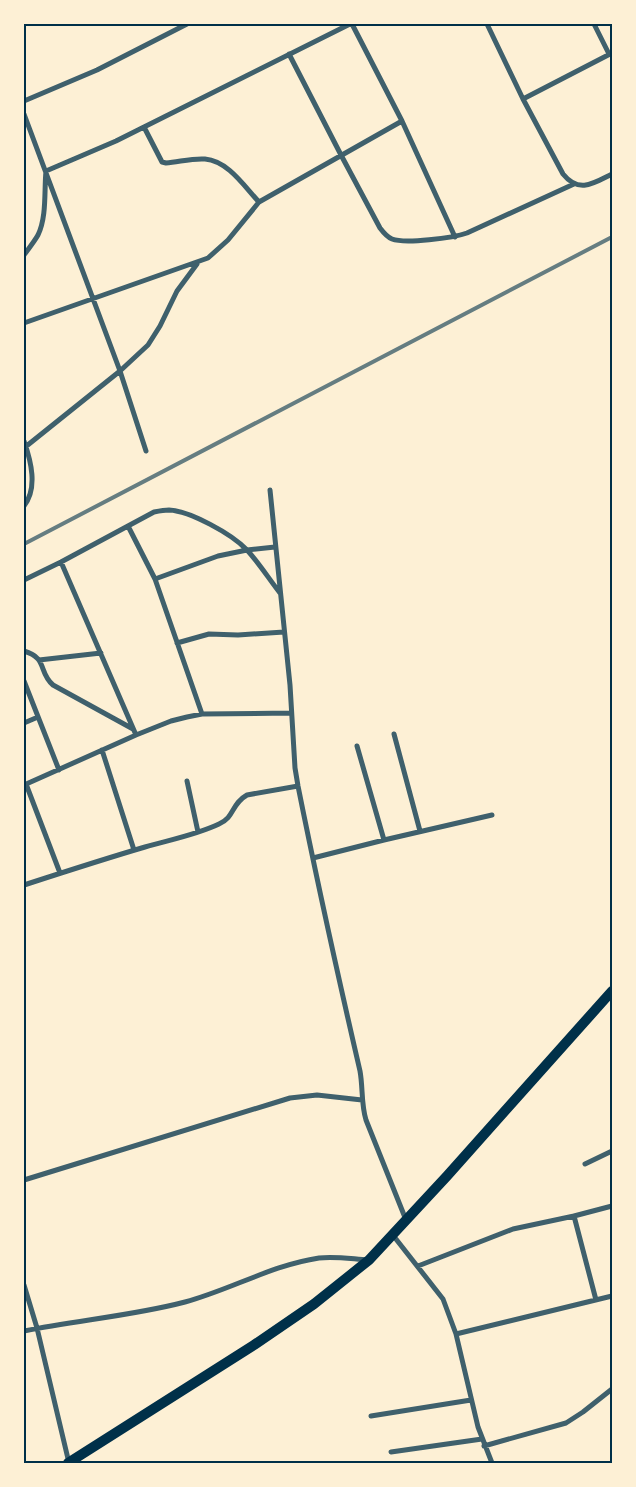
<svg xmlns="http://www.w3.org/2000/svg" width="636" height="1487" viewBox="0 0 636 1487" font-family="'Nunito Sans',sans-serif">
<rect width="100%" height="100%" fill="#fdf0d5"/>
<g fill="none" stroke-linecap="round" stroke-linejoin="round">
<path stroke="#3f606c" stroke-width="5" d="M 352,24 L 402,121 L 455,237
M 487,24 L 523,99 L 563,174 C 579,194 594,183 612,174
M 594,24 L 609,54
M 289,54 L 341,155 L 380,228 C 383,232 387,237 392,239 C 405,244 453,238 467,233 L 574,184
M 523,99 L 612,53
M 24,101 L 97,70 L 187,24
M 24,114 L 120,371 L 146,451
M 144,127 L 162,162 L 166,163 C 179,162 192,158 205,159 C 228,161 244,186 259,202
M 24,255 C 29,248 34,242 38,235 C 47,216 44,191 46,171 L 116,141 L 350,24
M 24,323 L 208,258 L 228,240 L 259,202 L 402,121
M 24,441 C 31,461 38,488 24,506
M 24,448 L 120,371 L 148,345 L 160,326 L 177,291 L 197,264
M 270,490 L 290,685 L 295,768 L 298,786 C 317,881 338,976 360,1071 C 363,1087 361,1104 366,1120 L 406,1220
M 128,526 L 155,579 L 202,714
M 61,562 L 136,735
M 155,579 L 218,556 L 247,550 L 275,547
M 24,580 L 61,562 L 154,512 C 159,511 164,510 169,510 C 190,511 232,534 247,550 C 259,563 269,579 280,593
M 177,643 L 209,634 L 238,635 L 284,632
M 24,651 C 48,658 38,672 53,685 L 133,729
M 39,660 L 101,653
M 24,681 L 59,770
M 24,723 L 38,717
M 394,734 L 420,831
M 357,746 L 384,840
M 102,750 L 134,850
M 187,781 L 198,832
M 26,784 L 60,873
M 24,785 L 136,735 L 171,721 L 187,717 L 202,714 L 291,713
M 313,858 L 384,840 L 492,815
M 24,885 C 64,872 104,859 145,847 C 169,840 196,835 219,824 C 235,817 231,804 247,795 L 298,786
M 585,1164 L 612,1151
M 24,1180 L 290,1098 L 317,1095 L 362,1100
M 574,1216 L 596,1300
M 392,1234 L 443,1299 L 456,1334 L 478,1427 L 492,1463
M 418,1266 L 513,1229 L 574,1216 L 612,1206
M 24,1285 L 37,1328 L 69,1463
M 24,1331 C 77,1320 132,1316 185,1302 C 230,1290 272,1265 319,1258 C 335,1256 352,1259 368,1260
M 456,1334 L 612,1296
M 371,1416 L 471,1400
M 484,1446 L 566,1423 L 583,1412 L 612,1389
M 391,1452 L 482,1439"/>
<path stroke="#003049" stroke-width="10" d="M 68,1463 L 254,1345 L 314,1304 L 369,1260 L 447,1176 L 612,991"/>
<path stroke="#657d81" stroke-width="4" d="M 24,544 L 612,237"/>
</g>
<rect width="636" height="1487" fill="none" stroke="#fdf0d5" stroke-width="50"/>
<rect x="25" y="25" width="586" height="1437" fill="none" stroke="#003049" stroke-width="2"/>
</svg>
